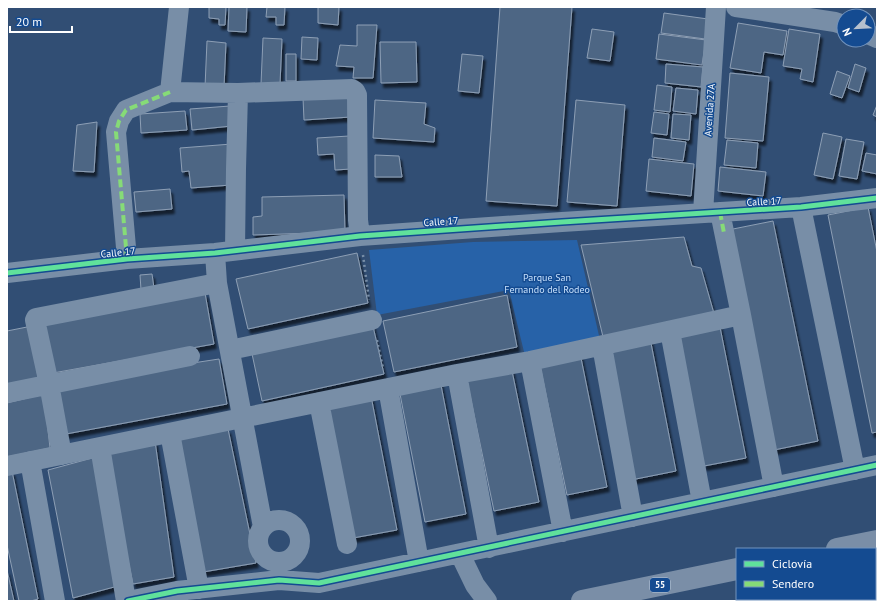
<svg xmlns="http://www.w3.org/2000/svg" width="884" height="608" viewBox="0 0 884 608" font-family="'PT Sans',sans-serif">
<defs>
<filter id="shadow"><feDropShadow dx="2.5" dy="4.5" stdDeviation="1" flood-color="#0009"/></filter>
</defs>
<rect width="100%" height="100%" fill="#314e74"/>
<path fill="#2762a8" d="M 577,240 L 600,340 L 525,356 L 509,290 L 377,315 L 369,250 L 473,242 Z"/>
<path fill="#4e6684" stroke="#8d9fb5" filter="url(#shadow)" d="M 209,7 L 226,7 L 225,25 L 219,25 L 219,19 L 209,18 Z
M 229,7 L 247,7 L 246,32 L 228,31 Z
M 267,7 L 285,7 L 284,25 L 276,25 L 276,17 L 266,17 Z
M 318,7 L 339,7 L 338,25 L 318,23 Z
M 500,7 L 572,7 L 557,206 L 486,201 Z
M 664,13 L 708,19 L 705,39 L 661,33 Z
M 738,23 L 787,31 L 783,55 L 764,52 L 761,73 L 730,68 Z
M 357,25 L 377,25 L 373,78 L 353,78 L 354,67 L 336,66 L 340,45 L 357,46 Z
M 592,29 L 614,32 L 610,61 L 587,58 Z
M 789,29 L 820,34 L 813,82 L 800,79 L 802,69 L 783,66 Z
M 659,34 L 706,40 L 702,65 L 656,59 Z
M 302,37 L 318,38 L 317,60 L 301,59 Z
M 263,38 L 282,39 L 280,84 L 261,84 Z
M 207,41 L 226,43 L 224,87 L 205,87 Z
M 380,42 L 416,42 L 417,82 L 381,83 Z
M 286,54 L 296,54 L 296,81 L 286,81 Z
M 462,54 L 483,56 L 479,93 L 458,91 Z
M 666,64 L 703,67 L 701,87 L 665,83 Z
M 855,64 L 866,68 L 859,92 L 848,88 Z
M 837,71 L 850,76 L 842,98 L 830,94 Z
M 730,73 L 769,77 L 763,141 L 725,138 Z
M 657,85 L 672,87 L 670,112 L 654,110 Z
M 676,88 L 698,90 L 696,114 L 673,111 Z
M 350,95 L 351,117 L 304,120 L 303,98 Z
M 375,100 L 426,103 L 424,124 L 435,128 L 434,142 L 373,138 Z
M 576,100 L 625,105 L 617,206 L 567,202 Z
M 877,105 L 877,117 L 873,115 Z
M 230,106 L 232,126 L 192,130 L 190,109 Z
M 185,111 L 187,130 L 141,133 L 140,114 Z
M 654,112 L 669,114 L 667,135 L 651,133 Z
M 673,114 L 691,115 L 689,140 L 671,138 Z
M 97,122 L 94,172 L 73,171 L 77,125 Z
M 823,133 L 842,137 L 833,179 L 814,175 Z
M 349,136 L 351,169 L 335,170 L 334,154 L 318,155 L 317,138 Z
M 654,138 L 686,142 L 683,161 L 652,157 Z
M 846,139 L 864,142 L 857,179 L 839,176 Z
M 727,140 L 758,143 L 756,168 L 724,165 Z
M 232,144 L 231,185 L 191,188 L 189,171 L 182,172 L 180,148 Z
M 866,153 L 877,155 L 877,174 L 862,171 Z
M 375,155 L 399,156 L 402,177 L 375,177 Z
M 649,159 L 694,164 L 691,196 L 646,191 Z
M 720,167 L 766,172 L 763,196 L 718,191 Z
M 170,189 L 172,209 L 136,212 L 134,192 Z
M 344,195 L 345,232 L 253,235 L 253,217 L 262,216 L 262,197 Z
M 868,207 L 877,252 L 877,432 L 872,433 L 828,215 Z
M 773,221 L 818,441 L 774,450 L 728,230 Z
M 684,237 L 692,266 L 701,268 L 715,317 L 604,341 L 581,245 Z
M 357,253 L 368,303 L 248,329 L 236,279 Z
M 152,274 L 154,288 L 141,290 L 140,275 Z
M 205,293 L 214,344 L 53,373 L 44,321 Z
M 507,295 L 517,347 L 394,372 L 383,321 Z
M 372,322 L 384,374 L 262,401 L 251,349 Z
M 719,322 L 746,458 L 704,466 L 677,330 Z
M 32,326 L 38,379 L 7,386 L 7,331 Z
M 650,338 L 676,471 L 631,480 L 605,347 Z
M 580,353 L 607,487 L 567,495 L 539,361 Z
M 219,359 L 227,404 L 66,434 L 55,384 Z
M 511,366 L 539,502 L 494,511 L 466,376 Z
M 440,380 L 466,514 L 425,522 L 399,389 Z
M 44,394 L 50,448 L 7,457 L 7,403 Z
M 371,396 L 397,530 L 353,538 L 327,404 Z
M 228,429 L 256,563 L 203,572 L 177,437 Z
M 155,441 L 174,577 L 133,584 L 105,450 Z
M 96,457 L 118,586 L 73,598 L 48,470 Z
M 12,471 L 38,599 L 31,601 L 19,601 L 7,545 L 7,472 Z
M 7,570 L 14,601 L 7,601 Z"/>
<g fill="none" stroke-linecap="round" stroke-linejoin="round">
<path stroke="#788ea7" stroke-width="2.5" stroke-dasharray="2 3" stroke-linecap="butt" d="M 363,255 L 369,300
M 377,340 L 383,368"/>
<path stroke="#788ea7" stroke-width="20" d="M 736,7 L 835,22 L 844,25
M 868,34 L 877,38
M 170,92 L 179,7
M 801,207 L 855,470
M 720,212 L 741,315 L 774,487
M 703,213 L 716,7
M 235,250 L 236,169 L 238,93
M 215,253 L 217,283 L 263,527
M 127,259 L 116,132 L 119,121 L 126,110 L 170,92 L 238,93 L 352,89 L 355,91 L 357,95 L 358,220 L 360,236
M 7,273 L 127,259 L 215,253 L 360,236 L 562,222 L 801,207 L 877,198
M 670,331 L 702,502
M 602,346 L 633,517
M 230,350 L 372,320
M 530,361 L 563,532
M 457,374 L 489,548
M 388,388 L 419,562
M 7,393 L 190,356
M 319,402 L 347,544
M 170,433 L 199,589
M 100,447 L 126,601
M 62,455 L 49,384 L 35,320 L 36,318 L 217,283
M 30,461 L 55,601
M 7,466 L 457,374 L 530,361 L 741,315
M258 541a21 21 0 1 1 42 0a21 21 0 1 1-42 0Z
M 460,554 L 475,585 L 487,601
M 128,601 L 177,591 L 279,580 L 319,583 L 877,465"/>
<path stroke="#7a8ea7" stroke-width="22" d="M 837,549 L 877,541
M 582,601 L 737,569"/>
<path stroke="#86db77" stroke-width="4" stroke-dasharray="8 4" stroke-linecap="butt" d="M 720,212 L 724,233
M 127,259 L 116,132 L 119,121 L 126,110 L 170,92"/>
<defs>
<path id="cycleway" d="M 7,273 L 127,259 L 215,253 L 360,236 L 562,222 L 801,207 L 877,198
M 128,601 L 177,591 L 279,580 L 319,583 L 877,465"/>
</defs>
<use href="#cycleway" stroke="#144b91" stroke-width="8"/>
<use href="#cycleway" stroke="#60e19b" stroke-width="5"/>
</g>
<g text-anchor="middle" stroke-width="3" stroke-linejoin="round" paint-order="stroke">
<rect fill="#144b91" stroke="#b8c9de" stroke-width="1" x="650" y="578" width="20" height="14" rx="3"/>
<g font-size="9" font-weight="bold" fill="#fff">
<text x="660" y="588">55</text>
</g>
<g font-size="10" fill="#fff" stroke="#144b91">
<text transform="translate(709 110) rotate(-86)" y="4">Avenida 27A</text>
<text transform="translate(764 201) rotate(-3)" y="4">Calle 17</text>
<text transform="translate(441 221) rotate(-4)" y="4">Calle 17</text>
<text transform="translate(118 252) rotate(-6)" y="4">Calle 17</text>
</g>
<g font-size="10" fill="#c7e0fc" stroke="#144b91">
<text x="547" y="281">Parque San<tspan x="547" dy="12">Fernando del Rodeo</tspan></text>
</g>
</g>
<rect width="884" height="608" fill="none" stroke="#ffffff" stroke-width="16"/>
<rect x="736" y="548" width="140" height="52" fill="#144b91" stroke="#7293bd"/>
<rect x="744" y="561" width="20" height="6" fill="#60e19b" stroke="#7293bd"/>
<text x="772" y="568" font-size="12" fill="#ffffff">Ciclovía</text>
<rect x="744" y="581" width="20" height="6" fill="#86db77" stroke="#7293bd"/>
<text x="772" y="588" font-size="12" fill="#ffffff">Sendero</text>
<g transform="translate(856 28) rotate(246)"><circle r="19" fill="#144b91" stroke="#7293bd"/>
<path d="M0-3L7 15L0 10L-7 15Z" fill="#b7c1ce"/>
<text y="-6" font-size="11" font-weight="bold" text-anchor="middle" fill="#ffffff">N</text>
</g>
<path d="M10 26v6h62v-6" fill="none" stroke="#ffffff" stroke-width="2"/>
<text x="16" y="26" font-size="12" fill="#ffffff" stroke="#144b91" stroke-width="3" paint-order="stroke">20 m</text>
</svg>
